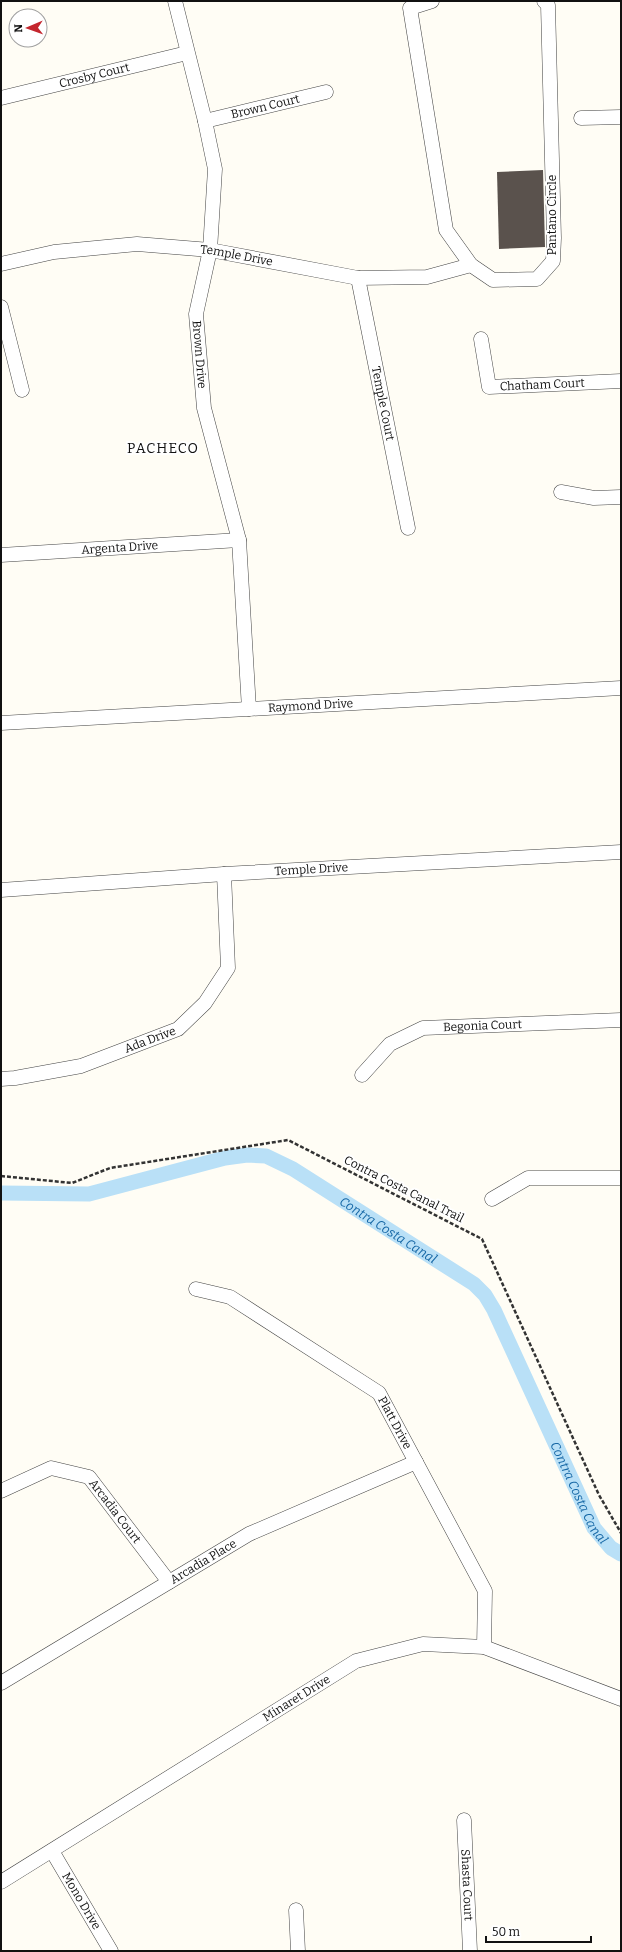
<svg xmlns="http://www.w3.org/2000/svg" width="622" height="1952" viewBox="0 0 622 1952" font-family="Bitter,serif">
<rect width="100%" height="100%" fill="#fffdf5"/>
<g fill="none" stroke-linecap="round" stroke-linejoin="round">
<path stroke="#b9e0f7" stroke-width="15" id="s1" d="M 1,1193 L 89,1194 L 225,1158 L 247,1155 L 266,1156 L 293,1169 L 474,1284 L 485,1295 L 494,1310 L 594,1528 L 611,1548 L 621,1554"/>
</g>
<path fill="#5a524d" d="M 543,170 L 545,247 L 499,249 L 497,172 Z"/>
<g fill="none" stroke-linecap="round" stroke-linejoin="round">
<defs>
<g id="minor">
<path id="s2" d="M 175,1 L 205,121 L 215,169 L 210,250 L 196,314 L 204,408 L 239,540 L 249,709"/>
<path d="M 432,1 L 410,8 L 446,230 L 471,265 L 493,280 L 537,279 L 553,261 L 554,238 L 548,5 L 544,1"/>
<path id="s3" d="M 1,98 L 187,53"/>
<path d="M 581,118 L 621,117"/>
<path id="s4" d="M 205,121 L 326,92"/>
<path id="s5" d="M 1,264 L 54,252 L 137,244 L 210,250 L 358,278 L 427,277 L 471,265"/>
<path id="s6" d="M 358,278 L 408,528"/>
<path d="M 1,307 L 22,390"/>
<path id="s7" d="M 481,339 L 489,387 L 621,381"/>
<path d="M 561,492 L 594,498 L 621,497"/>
<path id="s8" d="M 1,555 L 239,540"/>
<path id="s9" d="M 1,723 L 621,688"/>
<path id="s10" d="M 1,890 L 224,874 L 621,852"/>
<path id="s11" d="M 362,1075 L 390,1044 L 423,1028 L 621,1020"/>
<path id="s12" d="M 1,1079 L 15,1078 L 81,1066 L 178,1029 L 205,1003 L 228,968 L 224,874"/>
<path d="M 492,1199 L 528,1178 L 621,1178"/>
<path id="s13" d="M 196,1289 L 230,1297 L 379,1393 L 485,1591 L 484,1647"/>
<path id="s14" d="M 1,1491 L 51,1468 L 89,1477 L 169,1582"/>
<path id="s15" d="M 1,1683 L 249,1534 L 416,1462"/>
<path id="s16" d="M 464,1820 L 470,1951"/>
<path id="s17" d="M 52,1851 L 111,1951"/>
<path id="s18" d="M 1,1882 L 356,1661 L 423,1644 L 484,1647 L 621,1699"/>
<path d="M 296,1910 L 298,1951"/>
</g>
</defs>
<use href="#minor" stroke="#444" stroke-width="15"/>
<path stroke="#333" stroke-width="2.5" stroke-dasharray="4 2" stroke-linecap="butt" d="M 1,1176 L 72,1183 L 110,1168 L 288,1140 L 482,1239 L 599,1495 L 621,1533"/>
<use href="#minor" stroke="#fff" stroke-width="14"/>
</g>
<g text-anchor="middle" stroke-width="4" stroke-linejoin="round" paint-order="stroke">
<g font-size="12" fill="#111" stroke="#fff">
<text dy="4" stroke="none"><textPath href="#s3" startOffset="96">Crosby Court</textPath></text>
<text dy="4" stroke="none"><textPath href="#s4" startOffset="62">Brown Court</textPath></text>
<text transform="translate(552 215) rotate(-90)" y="4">Pantano Circle</text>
<text dy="4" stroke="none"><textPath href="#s5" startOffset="238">Temple Drive</textPath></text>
<text dy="4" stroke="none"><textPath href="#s2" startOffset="360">Brown Drive</textPath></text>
<text dy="4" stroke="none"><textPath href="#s7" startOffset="102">Chatham Court</textPath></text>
<text dy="4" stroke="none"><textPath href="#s6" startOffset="128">Temple Court</textPath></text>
<text dy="4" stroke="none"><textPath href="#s8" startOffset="119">Argenta Drive</textPath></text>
<text dy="4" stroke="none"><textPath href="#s9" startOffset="310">Raymond Drive</textPath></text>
<text dy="4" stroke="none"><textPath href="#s10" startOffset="311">Temple Drive</textPath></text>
<text dy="4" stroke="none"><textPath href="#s11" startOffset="138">Begonia Court</textPath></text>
<text dy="4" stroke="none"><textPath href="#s12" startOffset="155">Ada Drive</textPath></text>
<text transform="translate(404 1189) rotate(27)" y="4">Contra Costa Canal Trail</text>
<text dy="4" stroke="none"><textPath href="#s13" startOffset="246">Platt Drive</textPath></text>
<text dy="4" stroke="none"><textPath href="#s14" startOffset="137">Arcadia Court</textPath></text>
<text dy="4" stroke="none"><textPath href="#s15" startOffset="236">Arcadia Place</textPath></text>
<text dy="4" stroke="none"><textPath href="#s18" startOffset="348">Minaret Drive</textPath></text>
<text dy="4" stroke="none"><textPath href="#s16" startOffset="65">Shasta Court</textPath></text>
<text dy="4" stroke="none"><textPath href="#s17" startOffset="58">Mono Drive</textPath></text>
</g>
<g font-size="13" font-style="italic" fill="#1768a6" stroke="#fff">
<text dy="5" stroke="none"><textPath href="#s1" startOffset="413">Contra Costa Canal</textPath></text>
<text dy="5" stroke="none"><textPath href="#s1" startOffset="749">Contra Costa Canal</textPath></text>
</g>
<g font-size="14" letter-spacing="1" fill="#111" stroke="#fff">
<text x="163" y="453">PACHECO</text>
</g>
</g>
<rect width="622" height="1952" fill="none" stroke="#111111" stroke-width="4"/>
<g transform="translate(28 28) rotate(268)"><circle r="19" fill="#ffffff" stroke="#a0a0a0"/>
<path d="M0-3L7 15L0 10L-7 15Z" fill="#c4262e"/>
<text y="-6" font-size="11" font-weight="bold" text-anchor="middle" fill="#111111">N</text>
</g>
<path d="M486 1936v6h105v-6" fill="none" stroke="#111111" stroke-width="2"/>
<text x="492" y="1936" font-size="12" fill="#111111" stroke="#ffffff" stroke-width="3" paint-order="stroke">50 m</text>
</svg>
